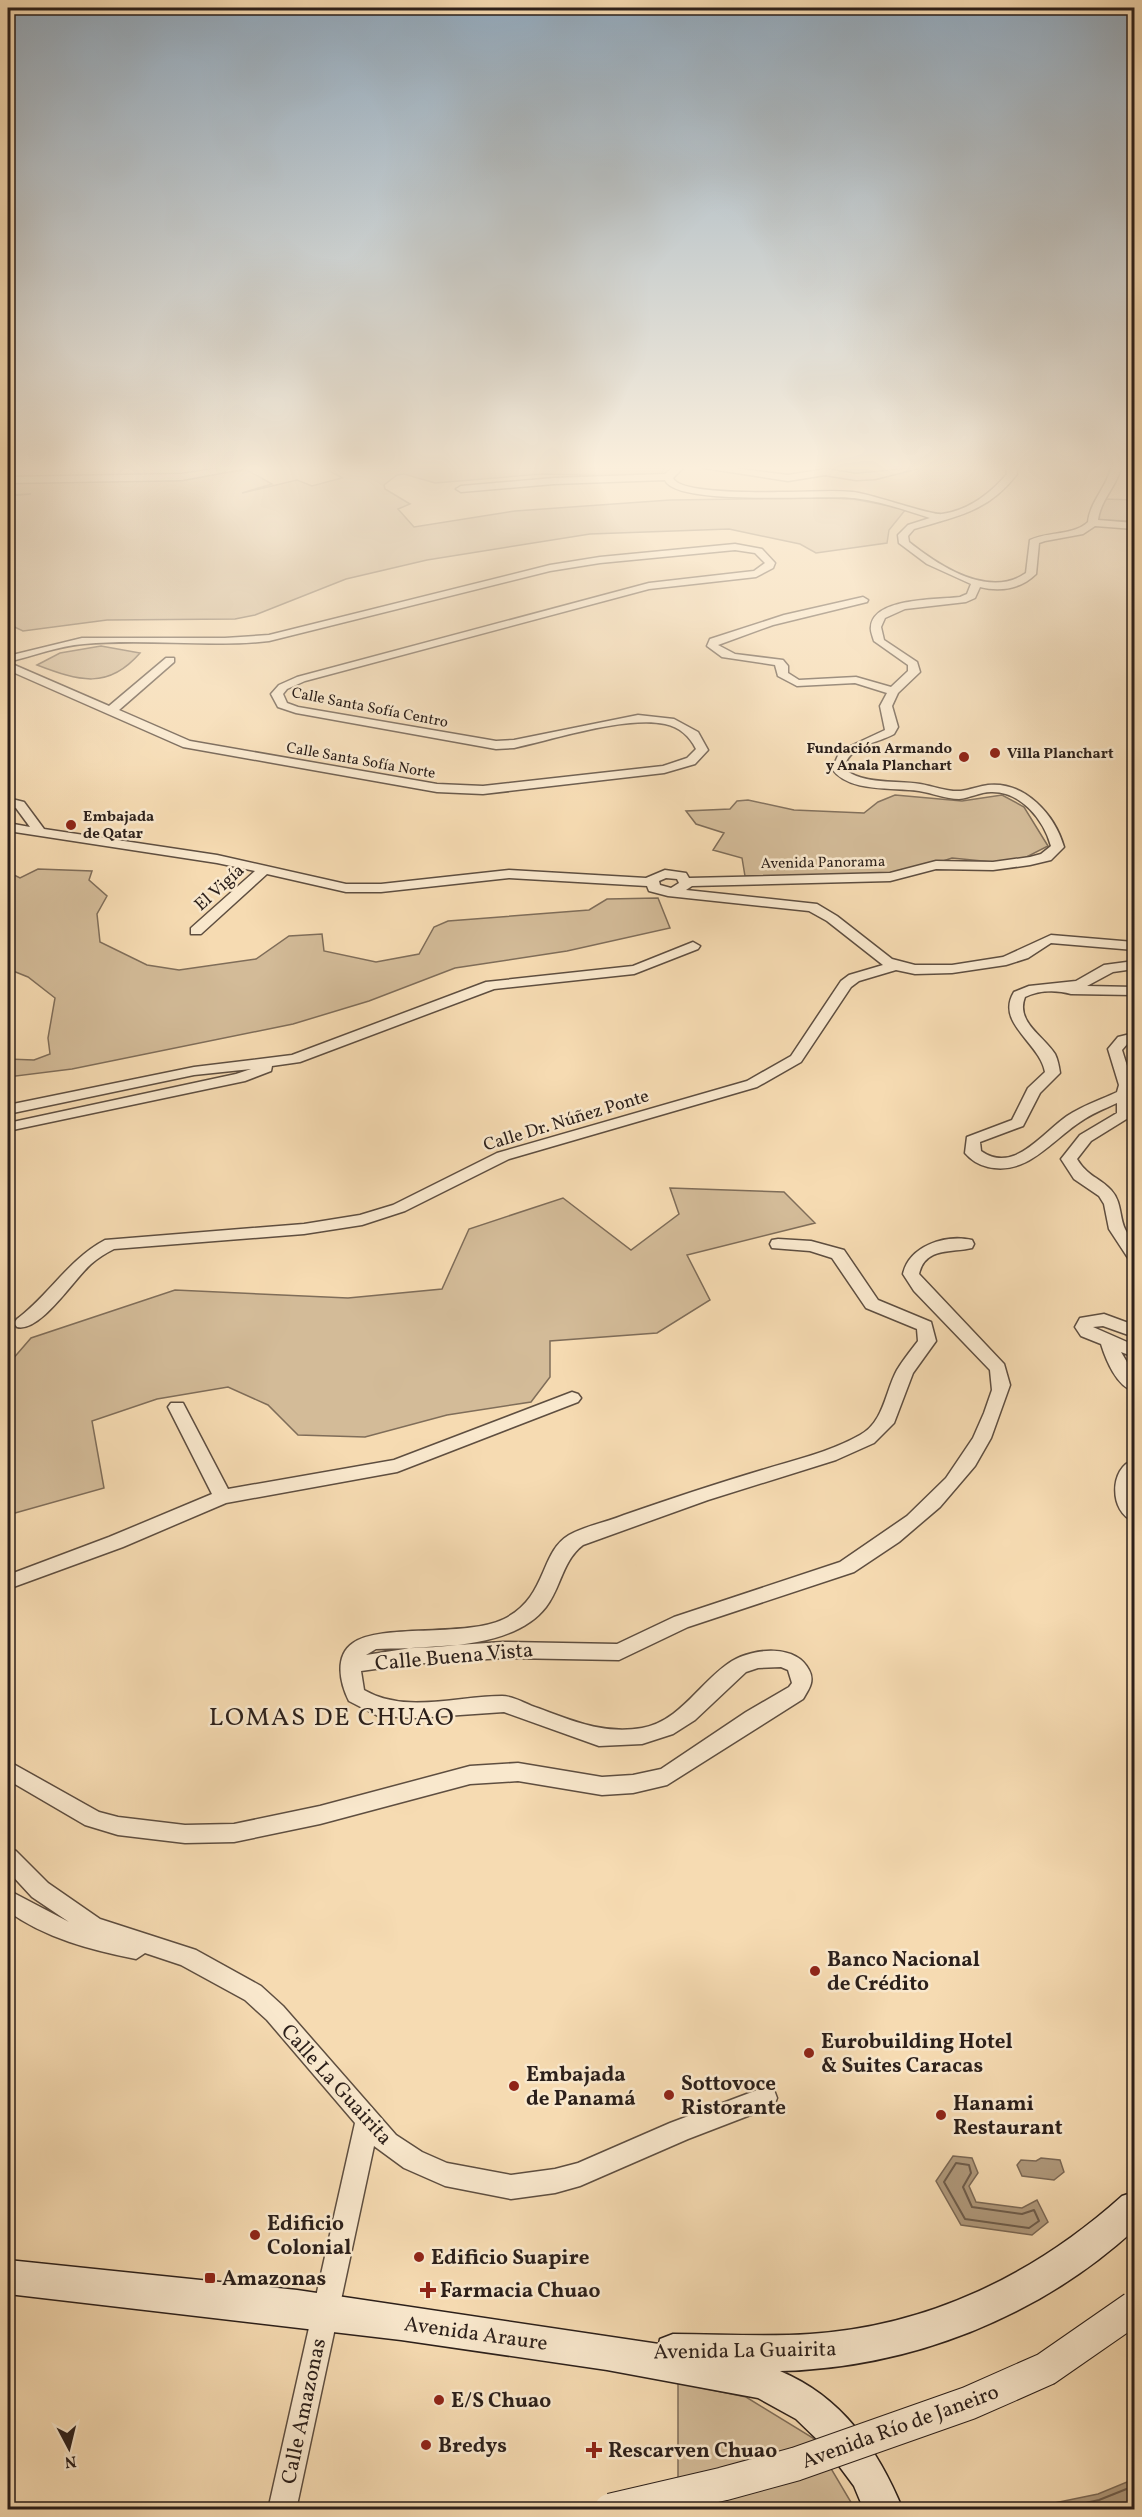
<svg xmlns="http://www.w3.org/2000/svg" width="1142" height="2517" viewBox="0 0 1142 2517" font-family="Vollkorn,serif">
<rect width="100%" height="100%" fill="#f6dbb2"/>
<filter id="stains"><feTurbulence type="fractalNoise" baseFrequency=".00333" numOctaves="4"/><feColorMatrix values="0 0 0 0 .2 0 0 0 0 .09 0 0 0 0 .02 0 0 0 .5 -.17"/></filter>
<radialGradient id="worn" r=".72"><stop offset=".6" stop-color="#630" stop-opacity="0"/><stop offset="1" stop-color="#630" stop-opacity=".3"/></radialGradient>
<path fill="#d3bb98" stroke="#7f6d59" stroke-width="1.5" d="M 324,468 L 665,468 L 659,477 L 542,474 L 435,483 L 404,474 L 397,475 L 384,485 L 385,489 L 410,504 L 398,509 L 414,527 L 515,511 L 670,500 L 827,498 L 853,499 L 906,509 L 889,530 L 887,543 L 816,553 L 800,544 L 729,529 L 590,534 L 427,560 L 346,579 L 255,615 L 235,619 L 107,620 L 23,631 L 8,624 L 8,496 L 31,494 L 8,495 L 8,483 L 177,479 L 247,470 L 272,484 L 242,493 L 297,480 L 312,486 L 342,478 Z
M 1105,499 L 1134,500 L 1134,521 L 1097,520 Z
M 101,646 L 140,653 C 108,690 79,681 37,665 L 60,653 Z
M 895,795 L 962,801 L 1002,795 L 1024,807 L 1048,846 L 1013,864 L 952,858 L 897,876 L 745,876 L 742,858 L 713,850 L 724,833 L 696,824 L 686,811 L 730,809 L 737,801 L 748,800 L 794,810 L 864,813 L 878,802 Z
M 38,869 L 92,871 L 89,880 L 107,896 L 97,914 L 100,942 L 147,965 L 179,970 L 256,959 L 289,936 L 322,934 L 324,951 L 376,962 L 419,954 L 434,927 L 448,921 L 589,910 L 607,899 L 658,898 L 670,928 L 567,951 L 455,968 L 369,1001 L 293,1024 L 72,1069 L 8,1077 L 8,1059 L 34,1060 L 50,1054 L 48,1038 L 55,998 L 28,977 L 8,969 L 8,872 L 20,878 Z
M 670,1188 L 784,1192 L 815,1223 L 687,1255 L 710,1300 L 657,1333 L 550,1341 L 550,1377 L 531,1402 L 447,1415 L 365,1437 L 298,1435 L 268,1405 L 228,1387 L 157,1399 L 92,1421 L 104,1488 L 8,1515 L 8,1376 L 11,1361 L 31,1338 L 175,1290 L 348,1298 L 442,1289 L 469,1229 L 563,1198 L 631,1250 L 679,1214 Z
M 678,2383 L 746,2397 L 813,2438 L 855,2509 L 678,2510 Z"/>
<path fill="#b19b7e" stroke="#7b6956" stroke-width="1.5" d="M 953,2156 L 972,2158 L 978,2173 L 969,2186 L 976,2202 L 1022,2208 L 1037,2200 L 1048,2222 L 1032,2235 L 961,2225 L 936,2181 Z
M 1041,2158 L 1060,2160 L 1064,2172 L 1054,2180 L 1022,2176 L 1017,2165 L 1021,2160 L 1036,2161 Z
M 1134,2479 L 1134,2509 L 1025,2509 L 1098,2494 Z"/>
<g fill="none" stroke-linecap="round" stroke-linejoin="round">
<path stroke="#6e5d4c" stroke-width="2" d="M 956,2163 L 969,2165 L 971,2173 L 963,2187 L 972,2207 L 1022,2214 L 1034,2210 L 1039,2221 L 1029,2228 L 965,2219 L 944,2182 Z
M 1053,2510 L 1099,2500 L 1134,2486"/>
<defs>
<path id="street" d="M 221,468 L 246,468 L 182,480 L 8,483 L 8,477 L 182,474 Z
M 672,468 L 683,468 L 673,478 C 680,495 769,492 789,492 C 810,492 832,490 853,492 C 872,494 932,516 942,514 C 969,510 990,494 1007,474 L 1006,468 L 1016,468 L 1017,474 C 988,512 957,516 914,529 L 908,536 L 909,542 C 939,566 989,599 1026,573 L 1030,540 C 1049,531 1073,536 1088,522 C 1090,502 1106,488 1111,468 L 1121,468 C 1116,487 1100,501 1098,520 L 1134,523 L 1134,529 L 1095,526 L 1083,534 L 1045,541 L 1039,543 L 1036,574 C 1021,589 1000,592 980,587 L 975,598 L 966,602 L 905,609 L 885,618 L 881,627 L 884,640 L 917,662 L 920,672 L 898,693 L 892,706 L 898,727 L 894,734 C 876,744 848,745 844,769 C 864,785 896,780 920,784 C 933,786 947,792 961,791 C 970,790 979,786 988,785 C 1025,781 1055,815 1064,847 L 1051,860 L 1030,865 L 993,870 L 936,869 L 890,881 L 692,886 L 686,890 L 817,904 L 837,916 L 892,959 L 915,965 L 952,965 L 1003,957 L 1051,935 L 1134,942 L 1134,950 L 1051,943 L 1028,958 L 1006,965 L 952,973 L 915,974 L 896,970 L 859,981 L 851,987 L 801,1062 L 757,1087 L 509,1159 L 405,1211 L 362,1225 L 304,1234 L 114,1249 C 106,1253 98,1258 91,1264 C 74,1279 40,1333 17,1327 L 14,1323 L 17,1319 C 49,1295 69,1259 105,1240 L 304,1224 L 360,1215 L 393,1205 L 497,1153 L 747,1081 L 791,1056 L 841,981 L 849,975 L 883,965 L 827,921 L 809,911 L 668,896 L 649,891 L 647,886 L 509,878 L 381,892 L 346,892 L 267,874 L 201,934 L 191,934 L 191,928 L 255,871 L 217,863 L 8,831 L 8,823 L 30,827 L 16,808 L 8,806 L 8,798 L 24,802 L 44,829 L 217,855 L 346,884 L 381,884 L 509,870 L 646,878 L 665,870 L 686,873 L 689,878 L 890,873 L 936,861 L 993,862 L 1030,857 L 1041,854 L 1051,846 C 1044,820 1021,791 991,792 C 980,792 970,798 959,799 C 946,799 932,793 919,791 C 893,787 849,793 832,769 L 840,751 L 885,730 L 880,706 L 887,693 L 855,683 L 797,686 L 778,676 L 775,665 L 722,657 L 707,646 L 710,639 L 784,615 L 863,597 L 868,600 L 867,602 L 773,625 L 718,645 L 735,654 L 783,660 L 788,666 L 788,673 L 799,680 L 856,677 L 891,687 L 908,671 L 908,665 L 874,641 C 873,637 870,631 871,627 C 873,597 939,600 960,597 L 967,594 L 971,584 L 927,564 L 899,543 L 898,535 L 908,525 L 930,518 C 905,510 880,501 854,498 C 823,494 676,507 665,480 L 554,484 L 461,492 L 456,489 L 461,486 L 554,478 L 665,474 ZM 666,878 L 677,879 L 679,883 L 671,888 L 660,885 L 659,881 Z
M 704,468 L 733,468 L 788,475 L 825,469 L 856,474 L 918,468 L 875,479 L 856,480 L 825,475 L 788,481 Z
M 735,544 L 762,549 L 775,563 L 773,568 L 756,577 L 649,589 L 305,681 L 287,689 L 283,694 L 287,703 L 298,707 L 496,741 L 514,740 L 638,715 L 674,719 L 698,732 L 708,750 L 695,764 L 664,773 L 483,794 L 437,792 L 183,747 L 8,670 L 8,663 L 12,664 L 109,706 L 166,658 L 174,658 L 174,662 L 119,710 L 190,741 L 437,784 L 483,786 L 663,766 L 687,758 L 696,749 C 690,737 680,727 665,724 C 625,716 555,739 514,748 L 496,749 L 296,713 L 278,707 L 271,694 L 279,685 L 297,677 L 649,583 L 754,571 L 765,563 L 755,553 L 735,550 L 600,563 L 550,571 L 269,641 C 207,648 146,638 84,644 C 58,646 33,656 8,662 L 8,656 L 82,638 L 225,638 L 269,635 L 550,565 L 600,557 Z
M 693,942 L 700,946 L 698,949 L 634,974 L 494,989 L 300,1062 L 272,1066 L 271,1071 L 245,1081 L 8,1131 L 8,1123 L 236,1074 L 251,1069 L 194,1075 L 8,1114 L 8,1105 L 194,1067 L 292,1055 L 486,982 L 633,966 Z
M 1134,961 L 1134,969 L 1113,972 L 1087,986 L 1134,987 L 1134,995 L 1071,994 C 1057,990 1039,990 1025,997 C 1015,1022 1044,1036 1055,1054 C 1058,1060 1059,1067 1060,1073 L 1040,1093 L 1023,1126 L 980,1142 L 981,1151 C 1014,1174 1040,1135 1067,1116 C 1082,1106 1100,1100 1117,1092 L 1119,1085 L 1108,1049 L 1118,1037 L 1134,1033 L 1134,1041 L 1128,1043 L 1122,1050 L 1133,1085 L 1133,1115 L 1091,1141 L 1077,1159 C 1088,1177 1099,1177 1111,1190 C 1122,1202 1119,1216 1125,1229 C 1131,1241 1136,1245 1134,1259 L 1128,1258 L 1109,1229 L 1104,1204 L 1099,1196 L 1074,1179 L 1061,1159 L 1080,1135 L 1117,1113 L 1117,1103 C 1104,1109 1091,1114 1080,1122 C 1051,1141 1027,1176 988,1167 C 979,1165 971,1160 965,1153 L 967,1137 L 1012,1120 L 1028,1088 L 1045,1072 C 1040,1043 995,1023 1014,992 L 1029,986 L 1076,981 L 1104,965 Z
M 778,1239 L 811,1241 L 844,1250 L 878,1300 L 931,1322 L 936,1341 L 913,1373 L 894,1423 L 874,1443 L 836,1460 L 708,1500 L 583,1545 C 562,1561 561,1588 546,1607 C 512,1651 426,1647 376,1649 L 366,1655 L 411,1648 L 503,1642 L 617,1644 L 674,1617 L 840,1562 L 907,1516 L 946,1478 L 973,1438 L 984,1413 L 992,1390 L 990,1370 L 914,1291 L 903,1274 C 909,1246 945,1234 972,1240 L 974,1244 L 972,1248 C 951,1253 925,1247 919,1274 L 1004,1364 L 1010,1385 L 991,1438 L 975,1466 L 940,1507 L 899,1542 L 854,1572 L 688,1627 L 619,1660 L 503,1658 L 411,1664 L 361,1671 L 364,1690 C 405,1714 457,1696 502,1696 C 512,1696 523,1702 532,1706 C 569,1719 601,1735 642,1728 C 681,1721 700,1681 732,1661 C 754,1648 796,1644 809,1670 C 815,1681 809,1689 803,1699 L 667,1785 L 633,1793 L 602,1795 L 518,1781 L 470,1784 L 320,1824 L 234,1842 L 185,1843 L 118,1835 L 85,1825 L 8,1780 L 8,1761 L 99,1812 L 118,1817 L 185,1825 L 234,1824 L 320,1806 L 470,1766 L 518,1763 L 602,1777 L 633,1775 L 661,1769 L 746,1712 L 789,1687 L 792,1683 L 788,1670 L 781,1667 L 758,1668 L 746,1672 L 695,1720 L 673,1734 L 642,1744 L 599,1746 L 504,1712 L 416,1718 L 378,1716 L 349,1701 C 340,1683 334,1656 353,1643 C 380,1623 464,1638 504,1619 C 548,1597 539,1553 569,1535 C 585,1526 607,1522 624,1515 C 670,1499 715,1484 762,1470 C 794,1460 830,1452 860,1435 C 884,1422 885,1392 897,1370 C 903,1360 911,1350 918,1341 L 917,1329 L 866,1308 L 832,1258 L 810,1251 L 772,1248 L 770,1244 L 772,1240 Z
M 1104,1314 L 1134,1325 L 1134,1337 L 1103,1326 L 1093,1327 L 1134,1345 L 1134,1357 L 1121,1352 L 1134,1374 L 1134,1391 C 1117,1387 1106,1360 1101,1344 L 1081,1336 L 1075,1327 L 1080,1318 Z
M 572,1392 L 578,1394 L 581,1398 L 578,1402 L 397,1472 L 226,1503 L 123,1547 L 8,1589 L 8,1575 L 109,1537 L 212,1494 L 168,1407 L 171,1403 L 183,1403 L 228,1489 L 394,1460 Z
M 1134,1460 L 1134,1521 C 1109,1513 1109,1467 1134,1460 Z
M 8,1848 L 16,1851 L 48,1883 L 100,1919 L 196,1950 L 261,1986 L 283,2006 L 396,2135 L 422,2152 L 447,2163 L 511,2175 L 555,2169 L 578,2163 L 670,2123 L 765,2087 L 774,2090 L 777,2098 L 774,2106 L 688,2139 L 580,2186 L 555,2193 L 511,2199 L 445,2186 L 404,2168 L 374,2146 L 296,2510 L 268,2510 L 355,2123 L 267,2020 L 245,2000 L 181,1965 L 145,1953 L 136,1959 C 91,1950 45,1938 8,1911 L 8,1890 L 69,1922 L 32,1897 L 8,1871 Z"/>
<path id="secondary" d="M 1134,2192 L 1134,2230 C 1039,2317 910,2368 780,2371 C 842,2397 878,2449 903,2510 L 864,2510 L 854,2486 L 825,2447 L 796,2419 L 758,2398 L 607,2370 L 401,2340 L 8,2294 L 8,2260 L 297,2290 L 659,2344 L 660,2339 L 673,2334 C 719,2334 765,2337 810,2334 C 929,2326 1034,2275 1122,2196 Z"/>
</defs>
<use href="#street" stroke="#5e4e40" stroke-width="3"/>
<use href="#secondary" stroke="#2b1f1a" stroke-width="3"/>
<use href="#street" fill="#f9e8cd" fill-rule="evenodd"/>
<use href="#secondary" fill="#f9e8cd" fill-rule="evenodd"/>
<defs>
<path id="secondary-bridge" d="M 611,2510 L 723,2484 L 796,2464 L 969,2403 L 1046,2369 L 1134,2308"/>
</defs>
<use href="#secondary-bridge" stroke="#2b1f1a" stroke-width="35" stroke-linecap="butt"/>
<use href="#secondary-bridge" stroke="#f9e8cd" stroke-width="33"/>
</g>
<linearGradient id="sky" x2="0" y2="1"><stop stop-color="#92aabe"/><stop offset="0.57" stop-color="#fbefdc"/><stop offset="1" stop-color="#fbefdc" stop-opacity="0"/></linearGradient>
<rect width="1142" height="821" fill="url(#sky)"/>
<g fill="#8f2418" stroke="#f9e8cd" stroke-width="2">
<circle cx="995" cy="753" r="6"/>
<circle cx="964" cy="757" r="6"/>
<circle cx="71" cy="825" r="6"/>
<circle cx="815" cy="1971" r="6"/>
<circle cx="809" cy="2053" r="6"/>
<circle cx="514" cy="2086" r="6"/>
<circle cx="669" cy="2095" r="6"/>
<circle cx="941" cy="2115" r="6"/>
<circle cx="255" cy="2235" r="6"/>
<circle cx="419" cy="2257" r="6"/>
<rect x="204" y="2272" width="12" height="12" rx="3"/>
<path d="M425 2281h6v6h6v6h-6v6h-6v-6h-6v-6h6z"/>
<circle cx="439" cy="2400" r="6"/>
<circle cx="426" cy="2445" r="6"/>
<path d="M591 2441h6v6h6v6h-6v6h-6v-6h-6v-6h6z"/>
</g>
<g text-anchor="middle" stroke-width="5" stroke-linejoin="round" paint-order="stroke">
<g font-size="15" fill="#2b1f1a" stroke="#f9e8cd">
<text transform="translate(370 707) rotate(11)" y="5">Calle Santa Sofía Centro</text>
<text transform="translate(361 760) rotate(10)" y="5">Calle Santa Sofía Norte</text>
<text transform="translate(823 862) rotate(-1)" y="5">Avenida Panorama</text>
</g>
<g font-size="15" font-weight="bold" fill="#2b1f1a" stroke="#f9e8cd" text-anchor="start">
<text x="952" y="753" text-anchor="end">Fundación Armando<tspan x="952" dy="17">y Anala Planchart</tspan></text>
<text x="1007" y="758">Villa Planchart</text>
<text x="83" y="821">Embajada<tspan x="83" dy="17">de Qatar</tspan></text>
</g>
<g font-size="18" fill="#2b1f1a" stroke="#f9e8cd">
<text transform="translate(219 887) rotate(-42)" y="6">El Vigía</text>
<text transform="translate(566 1120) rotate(-17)" y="6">Calle Dr. Núñez Ponte</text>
</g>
<g font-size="21" fill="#2b1f1a" stroke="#f9e8cd">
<text transform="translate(454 1656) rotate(-5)" y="7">Calle Buena Vista</text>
<text transform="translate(337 2084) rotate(48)" y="7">Calle La Guairita</text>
<text transform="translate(476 2333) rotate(8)" y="7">Avenida Araure</text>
<text transform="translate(745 2350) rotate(-1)" y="7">Avenida La Guairita</text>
<text transform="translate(303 2411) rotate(-78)" y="7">Calle Amazonas</text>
<text transform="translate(900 2426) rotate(-20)" y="7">Avenida Río de Janeiro</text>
</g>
<g font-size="21" font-weight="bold" fill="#2b1f1a" stroke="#f9e8cd" text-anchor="start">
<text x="827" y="1966">Banco Nacional<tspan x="827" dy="24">de Crédito</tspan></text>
<text x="821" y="2048">Eurobuilding Hotel<tspan x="821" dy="24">&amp; Suites Caracas</tspan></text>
<text x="526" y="2081">Embajada<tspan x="526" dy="24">de Panamá</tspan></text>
<text x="681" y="2090">Sottovoce<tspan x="681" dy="24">Ristorante</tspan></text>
<text x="953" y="2110">Hanami<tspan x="953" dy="24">Restaurant</tspan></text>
<text x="267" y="2230">Edificio<tspan x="267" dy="24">Colonial</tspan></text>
<text x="431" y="2264">Edificio Suapire</text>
<text x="222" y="2285">Amazonas</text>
<text x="440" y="2297">Farmacia Chuao</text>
<text x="451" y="2407">E/S Chuao</text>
<text x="438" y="2452">Bredys</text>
<text x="608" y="2457">Rescarven Chuao</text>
</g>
<g font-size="26" letter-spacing="1.5" fill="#2b1f1a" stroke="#f9e8cd">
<text x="332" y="1725">LOMAS DE CHUAO</text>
</g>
</g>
<rect width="1142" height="2517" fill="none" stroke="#f6dbb2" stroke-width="30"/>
<rect x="9" y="9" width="1124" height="2499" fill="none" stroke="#2b1f1a" stroke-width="3"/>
<rect x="15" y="15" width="1112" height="2487" fill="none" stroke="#2b1f1a" stroke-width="1.5"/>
<g transform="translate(69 2448) rotate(173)" stroke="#f9e8cd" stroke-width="4.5" paint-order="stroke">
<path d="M0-4.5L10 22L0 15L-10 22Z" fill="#2b1f1a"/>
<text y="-9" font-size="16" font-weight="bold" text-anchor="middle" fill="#2b1f1a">N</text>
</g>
<rect width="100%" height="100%" filter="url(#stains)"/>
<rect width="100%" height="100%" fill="url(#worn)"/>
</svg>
